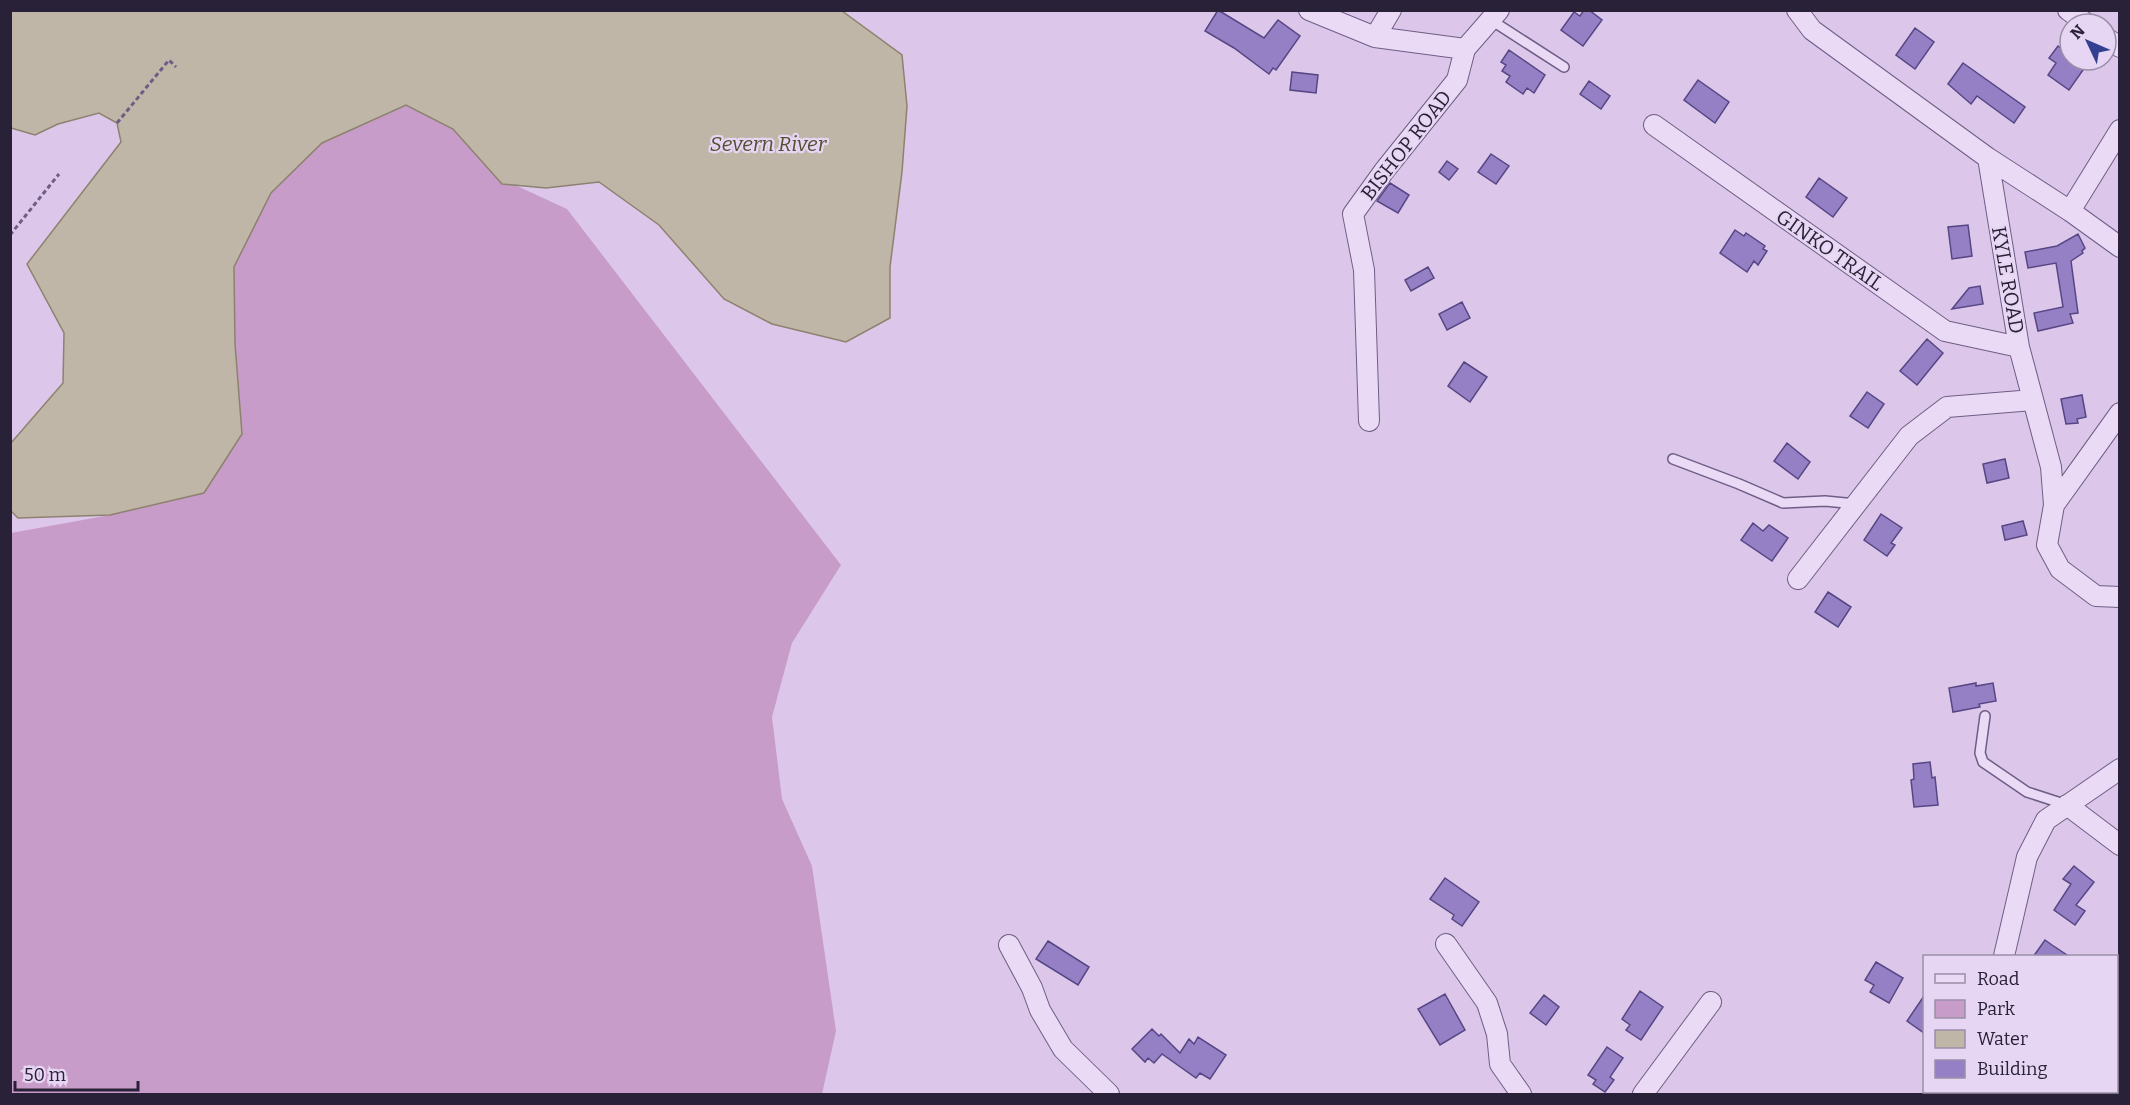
<svg xmlns="http://www.w3.org/2000/svg" width="2130" height="1105" viewBox="0 0 2130 1105" font-family="Bitter,serif">
<rect width="100%" height="100%" fill="#dcc7eb"/>
<path fill="#c89cc8" d="M 406,105 L 453,129 L 502,184 L 515,185 L 567,209 L 841,565 L 792,643 L 772,717 L 782,799 L 812,866 L 836,1031 L 822,1094 L 11,1094 L 11,533 L 110,515 L 204,493 L 235,344 L 234,267 L 271,193 L 322,143 Z"/>
<path fill="#bfb6a8" stroke="#8d826f" stroke-width="1.5" d="M 10,11 L 842,11 L 902,55 L 907,106 L 902,172 L 890,267 L 890,318 L 846,342 L 772,324 L 724,299 L 659,225 L 599,182 L 546,188 L 502,184 L 453,129 L 406,105 L 322,143 L 271,193 L 234,267 L 235,344 L 242,434 L 204,493 L 110,515 L 18,518 L 11,511 L 11,443 L 63,383 L 64,333 L 27,264 L 121,142 L 117,123 L 99,113 L 58,124 L 35,135 L 11,128 Z"/>
<path fill="#9580c6" stroke="#564683" stroke-width="1.5" d="M 1218,10 L 1264,38 L 1278,20 L 1300,36 L 1276,70 L 1273,68 L 1269,74 L 1234,48 L 1205,31 Z
M 1584,10 L 1589,10 L 1602,20 L 1583,46 L 1561,30 L 1574,12 L 1580,16 Z
M 1915,28 L 1934,42 L 1915,69 L 1896,55 Z
M 2070,44 L 2070,60 L 2090,60 L 2069,90 L 2048,75 L 2056,63 L 2049,58 L 2058,46 L 2065,51 Z
M 1509,50 L 1545,75 L 1534,93 L 1527,88 L 1523,94 L 1506,82 L 1510,76 L 1502,71 L 1506,65 L 1501,62 Z
M 1963,63 L 2025,107 L 2014,123 L 1977,96 L 1971,104 L 1948,84 Z
M 1292,72 L 1318,75 L 1316,93 L 1290,90 Z
M 1698,80 L 1729,102 L 1715,123 L 1684,100 Z
M 1589,81 L 1610,96 L 1601,109 L 1580,94 Z
M 1491,154 L 1509,166 L 1496,184 L 1478,172 Z
M 1447,161 L 1458,169 L 1449,180 L 1439,172 Z
M 1819,178 L 1847,198 L 1833,217 L 1806,197 Z
M 1390,183 L 1409,195 L 1398,213 L 1377,201 Z
M 1968,225 L 1972,256 L 1952,259 L 1948,227 Z
M 1735,230 L 1744,236 L 1746,233 L 1765,246 L 1763,249 L 1767,251 L 1758,265 L 1754,261 L 1747,272 L 1720,253 Z
M 2078,234 L 2085,248 L 2082,251 L 2083,253 L 2071,261 L 2078,313 L 2070,314 L 2073,323 L 2038,331 L 2034,313 L 2063,307 L 2056,263 L 2028,268 L 2025,252 L 2057,246 Z
M 1428,267 L 1434,278 L 1411,291 L 1405,280 Z
M 1980,286 L 1983,304 L 1952,309 L 1969,288 Z
M 1462,302 L 1470,318 L 1447,330 L 1439,314 Z
M 1927,339 L 1943,353 L 1917,385 L 1900,371 Z
M 1464,362 L 1487,377 L 1470,402 L 1448,386 Z
M 1867,392 L 1884,404 L 1868,428 L 1850,416 Z
M 2082,395 L 2086,417 L 2077,419 L 2078,423 L 2066,424 L 2061,399 Z
M 1787,443 L 1810,462 L 1798,479 L 1774,461 Z
M 2005,459 L 2009,478 L 1987,483 L 1983,464 Z
M 1881,514 L 1902,528 L 1891,543 L 1895,545 L 1887,556 L 1864,540 Z
M 2023,521 L 2027,535 L 2005,540 L 2002,526 Z
M 1753,523 L 1763,531 L 1769,525 L 1788,538 L 1772,561 L 1741,540 Z
M 1828,592 L 1851,607 L 1838,627 L 1815,612 Z
M 1976,683 L 1976,686 L 1993,683 L 1996,701 L 1979,704 L 1980,707 L 1953,712 L 1949,688 Z
M 1930,762 L 1932,778 L 1935,777 L 1938,805 L 1914,807 L 1911,780 L 1914,779 L 1913,764 Z
M 2074,866 L 2094,882 L 2076,905 L 2085,911 L 2075,925 L 2054,910 L 2071,884 L 2063,879 Z
M 1445,878 L 1479,902 L 1462,926 L 1452,919 L 1454,915 L 1430,899 Z
M 2045,940 L 2052,945 L 2070,957 L 2033,957 Z
M 1048,941 L 1089,967 L 1078,985 L 1036,959 Z
M 1876,962 L 1903,978 L 1889,1003 L 1870,992 L 1874,985 L 1865,980 Z
M 1640,991 L 1663,1007 L 1641,1040 L 1626,1030 L 1630,1025 L 1622,1019 Z
M 1445,994 L 1465,1030 L 1440,1045 L 1418,1009 Z
M 1544,995 L 1559,1007 L 1546,1025 L 1530,1013 Z
M 1924,996 L 1924,1033 L 1907,1021 Z
M 1152,1029 L 1159,1036 L 1161,1034 L 1180,1053 L 1189,1039 L 1194,1044 L 1198,1037 L 1226,1055 L 1210,1079 L 1200,1073 L 1196,1078 L 1162,1054 L 1154,1063 L 1148,1058 L 1145,1062 L 1132,1049 Z
M 1607,1047 L 1623,1058 L 1610,1077 L 1614,1080 L 1605,1092 L 1593,1084 L 1596,1080 L 1588,1075 Z"/>
<g fill="none" stroke-linecap="round" stroke-linejoin="round">
<defs>
<path id="lane" d="M 1491,20 L 1564,67
M 1673,459 L 1739,484 L 1783,503 L 1825,501 L 1856,504
M 1985,716 L 1980,753 L 1983,762 L 2027,792 L 2067,805"/>
<path id="street" d="M 1309,10 L 1375,37 L 1465,49
M 1797,10 L 1812,30 L 1988,158 L 2070,211 L 2120,247
M 2068,10 L 2087,24
M 1375,37 L 1391,10
M 2106,38 L 2120,47
M 1654,125 L 1945,331 L 2019,347
M 1988,158 L 2019,347 L 2051,467 L 2054,505 L 2047,545 L 2060,569 L 2096,596 L 2120,597
M 2070,211 L 2120,130
M 1369,421 L 1364,270 L 1353,214 L 1384,171 L 1457,80 L 1465,49 L 1499,10
M 2054,505 L 2120,413
M 1798,579 L 1909,436 L 1947,407 L 2033,400
M 2067,805 L 2120,845
M 1446,944 L 1487,1003 L 1497,1034 L 1500,1064 L 1521,1094
M 1009,945 L 1032,988 L 1040,1010 L 1063,1049 L 1109,1094
M 2004,956 L 2027,857 L 2046,820 L 2120,769
M 1643,1094 L 1711,1002
M 1934,1094 L 1936,1092"/>
</defs>
<use href="#lane" stroke="#6e5e85" stroke-width="12"/>
<use href="#street" stroke="#6e5e85" stroke-width="22"/>
<path stroke="#6e5e85" stroke-width="3" stroke-dasharray="4.5 3" stroke-linecap="butt" d="M 117,123 L 169,60 L 176,67
M 10,235 L 59,174"/>
<use href="#lane" stroke="#eadaf6" stroke-width="9"/>
<use href="#street" stroke="#eadaf6" stroke-width="20"/>
</g>
<g text-anchor="middle" stroke-width="4.5" stroke-linejoin="round" paint-order="stroke">
<g font-size="20" fill="#292137" stroke="#e7d6f3">
<text transform="translate(1406 145) rotate(-52)" y="7">BISHOP ROAD</text>
<text transform="translate(1830 250) rotate(35)" y="7">GINKO TRAIL</text>
<text transform="translate(2008 280) rotate(80)" y="7">KYLE ROAD</text>
</g>
<g font-size="21" font-style="italic" fill="#554f31" stroke="#e7d6f3">
<text x="768" y="151">Severn River</text>
</g>
</g>
<rect width="2130" height="1105" fill="none" stroke="#292137" stroke-width="24"/>
<rect x="1923" y="955" width="195" height="138" fill="#e7d6f3" stroke="#9b8ea8" stroke-width="1.5"/>
<rect x="1935" y="974" width="30" height="9" fill="#eadaf6" stroke="#9b8ea8" stroke-width="1.5"/>
<text x="1977" y="985" font-size="18" fill="#292137">Road</text>
<rect x="1935" y="1000" width="30" height="18" fill="#c89cc8" stroke="#9b8ea8" stroke-width="1.5"/>
<text x="1977" y="1015" font-size="18" fill="#292137">Park</text>
<rect x="1935" y="1030" width="30" height="18" fill="#bfb6a8" stroke="#9b8ea8" stroke-width="1.5"/>
<text x="1977" y="1045" font-size="18" fill="#292137">Water</text>
<rect x="1935" y="1060" width="30" height="18" fill="#9580c6" stroke="#9b8ea8" stroke-width="1.5"/>
<text x="1977" y="1075" font-size="18" fill="#292137">Building</text>
<g transform="translate(2088 42) rotate(314)"><circle r="28" fill="#e7d6f3" stroke="#9b8ea8" stroke-width="1.5"/>
<path d="M0-4.5L10 22L0 15L-10 22Z" fill="#333f90"/>
<text y="-9" font-size="16" font-weight="bold" text-anchor="middle" fill="#292137">N</text>
</g>
<path d="M15 1081v9h123v-9" fill="none" stroke="#292137" stroke-width="3"/>
<text x="24" y="1081" font-size="18" fill="#292137" stroke="#e7d6f3" stroke-width="4.5" paint-order="stroke">50 m</text>
</svg>
